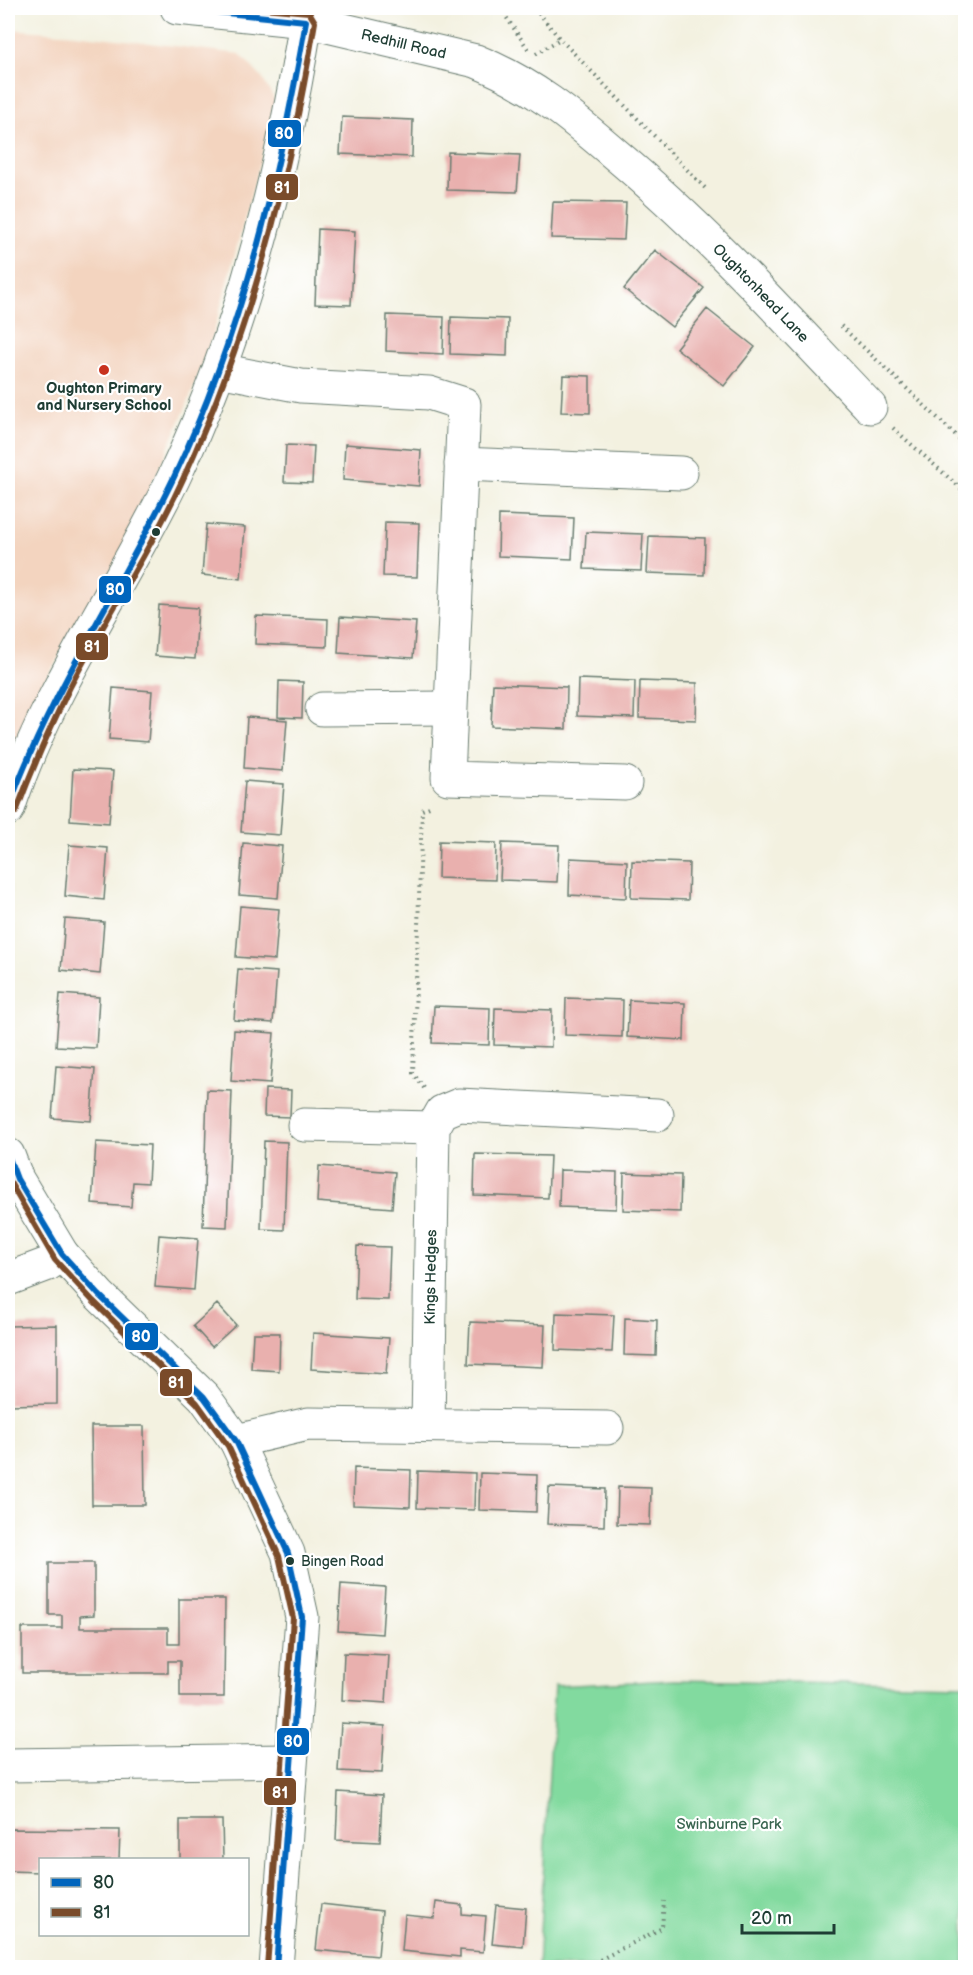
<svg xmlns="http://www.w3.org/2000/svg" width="973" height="1975" viewBox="0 0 973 1975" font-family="'Balsamiq Sans',sans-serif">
<rect width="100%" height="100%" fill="#fff"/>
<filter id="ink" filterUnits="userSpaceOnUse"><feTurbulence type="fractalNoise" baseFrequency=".0167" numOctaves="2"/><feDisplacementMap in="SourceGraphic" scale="12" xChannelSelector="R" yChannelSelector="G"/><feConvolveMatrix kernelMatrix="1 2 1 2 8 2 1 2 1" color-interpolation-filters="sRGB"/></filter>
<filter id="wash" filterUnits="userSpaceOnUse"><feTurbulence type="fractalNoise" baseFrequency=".008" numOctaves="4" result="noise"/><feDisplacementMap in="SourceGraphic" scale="24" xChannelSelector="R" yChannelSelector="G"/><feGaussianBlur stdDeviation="1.35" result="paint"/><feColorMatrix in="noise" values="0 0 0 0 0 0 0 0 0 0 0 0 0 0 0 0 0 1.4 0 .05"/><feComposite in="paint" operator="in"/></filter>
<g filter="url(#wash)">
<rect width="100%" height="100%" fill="#f3f1e0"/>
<path fill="#f3d4bf" d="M 8,29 L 75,34 L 240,54 L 262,78 L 276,102 L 213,335 L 187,405 L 123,550 L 44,682 L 8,766 Z"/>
<path fill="#82da9f" stroke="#508c6a" stroke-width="1.5" d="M 674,1680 L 965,1685 L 965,1967 L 538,1967 L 554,1686 Z"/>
<g id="blocks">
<path fill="#e9b0ae" d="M 342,117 L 413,120 L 412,157 L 340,154 Z
M 448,152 L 520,155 L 517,192 L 447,190 Z
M 553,202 L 626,203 L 624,240 L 551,238 Z
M 318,229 L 355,231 L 351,305 L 315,304 Z
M 655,250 L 704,288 L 672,327 L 624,289 Z
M 707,309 L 755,347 L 724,386 L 676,348 Z
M 387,315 L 444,317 L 443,354 L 386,351 Z
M 451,317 L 508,319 L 507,356 L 450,354 Z
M 563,375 L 590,376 L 590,413 L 561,412 Z
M 345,444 L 421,450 L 419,486 L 343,480 Z
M 286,445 L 314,446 L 312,483 L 284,482 Z
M 499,515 L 574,518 L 572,559 L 498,556 Z
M 385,522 L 419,523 L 417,577 L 383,576 Z
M 206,524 L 245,527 L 241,579 L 202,575 Z
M 586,532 L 643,534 L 641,571 L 584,569 Z
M 649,536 L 705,538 L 704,575 L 647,573 Z
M 159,605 L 198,608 L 195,659 L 155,656 Z
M 256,616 L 328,619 L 327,647 L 255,644 Z
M 340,617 L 416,622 L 413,658 L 338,653 Z
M 578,679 L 635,681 L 634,718 L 577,716 Z
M 279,681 L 303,682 L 302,718 L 278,717 Z
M 640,681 L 697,683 L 696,720 L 639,718 Z
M 493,684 L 567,687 L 566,729 L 491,726 Z
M 113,688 L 152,691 L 148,742 L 109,739 Z
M 247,717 L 287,720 L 283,771 L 244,768 Z
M 73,769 L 113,771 L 109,823 L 70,820 Z
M 245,781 L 284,784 L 280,835 L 241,832 Z
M 439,841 L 496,843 L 495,880 L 438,878 Z
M 243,843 L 282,846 L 278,898 L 239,895 Z
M 502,843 L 559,845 L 557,882 L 500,880 Z
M 69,845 L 108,848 L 104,900 L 65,896 Z
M 570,858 L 627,861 L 626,898 L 569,895 Z
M 632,861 L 689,863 L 688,900 L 631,898 Z
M 240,906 L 279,909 L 275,960 L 236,957 Z
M 65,919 L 104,922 L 100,974 L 61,970 Z
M 238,969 L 277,972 L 273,1023 L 234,1020 Z
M 60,994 L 99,997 L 96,1048 L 56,1046 Z
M 566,998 L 623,1000 L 622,1037 L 565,1035 Z
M 629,1000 L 685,1003 L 684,1040 L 627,1037 Z
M 434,1006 L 490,1008 L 489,1045 L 432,1043 Z
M 495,1008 L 552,1010 L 551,1047 L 494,1045 Z
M 234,1030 L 274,1033 L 270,1084 L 231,1081 Z
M 56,1066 L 95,1069 L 91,1121 L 52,1118 Z
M 265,1089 L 291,1090 L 290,1117 L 264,1116 Z
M 207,1090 L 232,1091 L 227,1227 L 203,1226 Z
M 264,1141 L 287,1142 L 284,1230 L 261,1229 Z
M 96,1142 L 150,1145 L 148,1183 L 133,1182 L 131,1207 L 92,1204 Z
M 475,1154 L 550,1156 L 548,1198 L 474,1195 Z
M 319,1166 L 395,1172 L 392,1208 L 317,1202 Z
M 560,1170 L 617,1172 L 616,1209 L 559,1207 Z
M 624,1173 L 681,1175 L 680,1212 L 623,1210 Z
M 159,1235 L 198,1238 L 194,1290 L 155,1287 Z
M 357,1246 L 390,1247 L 388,1300 L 355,1299 Z
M 217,1304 L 236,1325 L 212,1347 L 193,1326 Z
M 556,1313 L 614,1315 L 612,1352 L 555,1350 Z
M 625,1318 L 657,1320 L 656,1356 L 624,1355 Z
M 470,1322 L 545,1325 L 543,1367 L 468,1364 Z
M 57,1325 L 57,1404 L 8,1405 L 8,1326 Z
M 253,1333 L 280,1333 L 279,1371 L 251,1369 Z
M 313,1333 L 389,1338 L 386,1374 L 311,1369 Z
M 91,1426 L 144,1426 L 145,1505 L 92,1505 Z
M 354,1468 L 411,1470 L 410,1507 L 353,1505 Z
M 418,1471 L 475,1473 L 474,1510 L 417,1508 Z
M 480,1473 L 537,1475 L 536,1512 L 479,1510 Z
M 549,1487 L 605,1489 L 604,1526 L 547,1524 Z
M 618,1487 L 651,1488 L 650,1525 L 617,1524 Z
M 49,1563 L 94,1563 L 94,1615 L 80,1616 L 80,1628 L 168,1628 L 168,1644 L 179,1644 L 179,1599 L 225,1599 L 224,1697 L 180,1697 L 180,1661 L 168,1661 L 168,1673 L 22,1673 L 22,1628 L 62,1628 L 62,1615 L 49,1615 Z
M 341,1584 L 385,1587 L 382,1634 L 338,1631 Z
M 344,1653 L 389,1655 L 386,1703 L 342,1700 Z
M 341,1723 L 385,1726 L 382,1773 L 338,1771 Z
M 338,1792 L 382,1795 L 380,1842 L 336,1840 Z
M 180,1820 L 222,1820 L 223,1860 L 180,1860 Z
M 8,1829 L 120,1830 L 119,1860 L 40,1860 L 40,1872 L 8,1871 Z
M 436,1902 L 462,1905 L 462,1914 L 486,1916 L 483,1952 L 460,1950 L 460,1957 L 402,1951 L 405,1915 L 434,1918 Z
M 321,1904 L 382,1911 L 378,1956 L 316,1950 Z
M 496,1905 L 526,1908 L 523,1947 L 492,1944 Z"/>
</g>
</g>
<g filter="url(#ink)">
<use href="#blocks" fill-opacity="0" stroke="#697c70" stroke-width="1.5"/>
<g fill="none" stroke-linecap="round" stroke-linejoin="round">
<defs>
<g id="minor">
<path id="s1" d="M 177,8 L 306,21 L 476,61 C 531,83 571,116 615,154 C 707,231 787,320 870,407"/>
<path d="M 219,370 L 301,386 L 429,393 L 464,404 L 448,778 L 625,783"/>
<path d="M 461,464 L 681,473"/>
<path d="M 322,709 L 449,708"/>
<path d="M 8,809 C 46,691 120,589 174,477 C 242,334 281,177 306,21"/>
<path d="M 304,1125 L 433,1128"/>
<path d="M 8,1155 L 17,1179 L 62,1254 L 99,1295 L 204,1397 L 236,1441 L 288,1553 L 302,1617 L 276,1968"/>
<path d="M 8,1279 L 48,1264 L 62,1254"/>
<path id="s2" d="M 428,1425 L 433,1128 L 442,1112 L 459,1105 L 657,1115"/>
<path d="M 236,1441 L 308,1424 L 607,1428"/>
<path d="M 8,1765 L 290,1761"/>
</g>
</defs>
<use href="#minor" stroke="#697c70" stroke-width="35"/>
<path stroke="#697c70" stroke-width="4" stroke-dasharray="1.5 4.5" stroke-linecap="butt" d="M 500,8 L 528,49
M 535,8 L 560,39 L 705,188
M 536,54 L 560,39
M 841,326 L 966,445
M 893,428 L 966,493
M 424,1088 L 413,1073 L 422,810 L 432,806
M 584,1968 L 662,1928 L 664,1901"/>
<use href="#minor" stroke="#fff" stroke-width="33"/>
<defs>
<path id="bus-1" d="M 8,809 C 51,690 120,590 174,477 C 242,333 279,177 306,21 L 177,8
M 8,1155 L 17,1179 L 62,1254 L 99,1295 L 204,1397 L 236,1441 L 288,1553 L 302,1617 L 276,1968"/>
<path id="bus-2" d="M 16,812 C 32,769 50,728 70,687 C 106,617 150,551 183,479 C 250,334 289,179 315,22 L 309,12 L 262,8
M 8,1179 L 55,1260 L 93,1301 L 197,1403 L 228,1446 L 279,1556 L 293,1618 L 267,1967"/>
</defs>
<use href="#bus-1" stroke="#fff" stroke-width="10"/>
<use href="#bus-2" stroke="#fff" stroke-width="10"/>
<use href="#bus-1" stroke="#0065bd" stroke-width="6"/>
<use href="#bus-2" stroke="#7a4b2a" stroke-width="6"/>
</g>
</g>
<circle fill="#c8321e" stroke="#fff" stroke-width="2" cx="104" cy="370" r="6"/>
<g fill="#1f3d34" stroke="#fff" stroke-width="2">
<circle cx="156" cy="532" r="5"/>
<circle cx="290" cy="1561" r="5"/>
</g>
<g text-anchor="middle" stroke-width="4.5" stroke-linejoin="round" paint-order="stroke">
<g font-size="14" fill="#1f3d34" stroke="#fff" text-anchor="start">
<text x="301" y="1566">Bingen Road</text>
</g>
<g font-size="15" fill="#1f3d34" stroke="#fff">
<text dy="5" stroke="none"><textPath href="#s1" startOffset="230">Redhill Road</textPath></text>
<text dy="5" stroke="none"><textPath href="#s1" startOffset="674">Oughtonhead Lane</textPath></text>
<text dy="5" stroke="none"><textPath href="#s2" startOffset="148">Kings Hedges</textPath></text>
</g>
<g font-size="15" font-weight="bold" fill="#1f3d34" stroke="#fff">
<text x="104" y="393">Oughton Primary<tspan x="104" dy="17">and Nursery School</tspan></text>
</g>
<g font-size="15" fill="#38644f" stroke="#fff">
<text x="729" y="1829">Swinburne Park</text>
</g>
</g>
<g stroke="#fff" stroke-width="2">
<rect x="267" y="119" width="35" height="29" rx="6" fill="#0065bd"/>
<rect x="265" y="173" width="34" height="28" rx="6" fill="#7a4b2a"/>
<rect x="98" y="575" width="34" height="29" rx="6" fill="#0065bd"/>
<rect x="75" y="632" width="34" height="29" rx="6" fill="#7a4b2a"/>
<rect x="124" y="1322" width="35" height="29" rx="6" fill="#0065bd"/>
<rect x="159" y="1368" width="34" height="29" rx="6" fill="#7a4b2a"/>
<rect x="276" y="1727" width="34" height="29" rx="6" fill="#0065bd"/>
<rect x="263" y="1777" width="34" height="29" rx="6" fill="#7a4b2a"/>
</g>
<g font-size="16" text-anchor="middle" font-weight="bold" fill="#fff">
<text x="284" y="139">80</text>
<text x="282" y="193">81</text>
<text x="115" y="595">80</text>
<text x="92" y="652">81</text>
<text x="141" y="1342">80</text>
<text x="176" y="1388">81</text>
<text x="293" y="1747">80</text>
<text x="280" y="1798">81</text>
</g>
<rect width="973" height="1975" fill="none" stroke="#fff" stroke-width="30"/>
<rect x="39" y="1858" width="210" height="78" fill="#ffffff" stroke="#a5b1ae" stroke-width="1.5"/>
<rect x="51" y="1878" width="30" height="9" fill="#0065bd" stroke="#a5b1ae" stroke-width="1.5"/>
<text x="93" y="1888" font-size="18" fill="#1f3d34">80</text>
<rect x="51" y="1908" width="30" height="9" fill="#7a4b2a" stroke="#a5b1ae" stroke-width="1.5"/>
<text x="93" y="1918" font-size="18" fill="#1f3d34">81</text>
<path d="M742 1924v9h92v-9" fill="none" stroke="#1f3d34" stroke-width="3"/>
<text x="751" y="1924" font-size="18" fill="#1f3d34" stroke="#ffffff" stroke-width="4.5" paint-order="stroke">20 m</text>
</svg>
